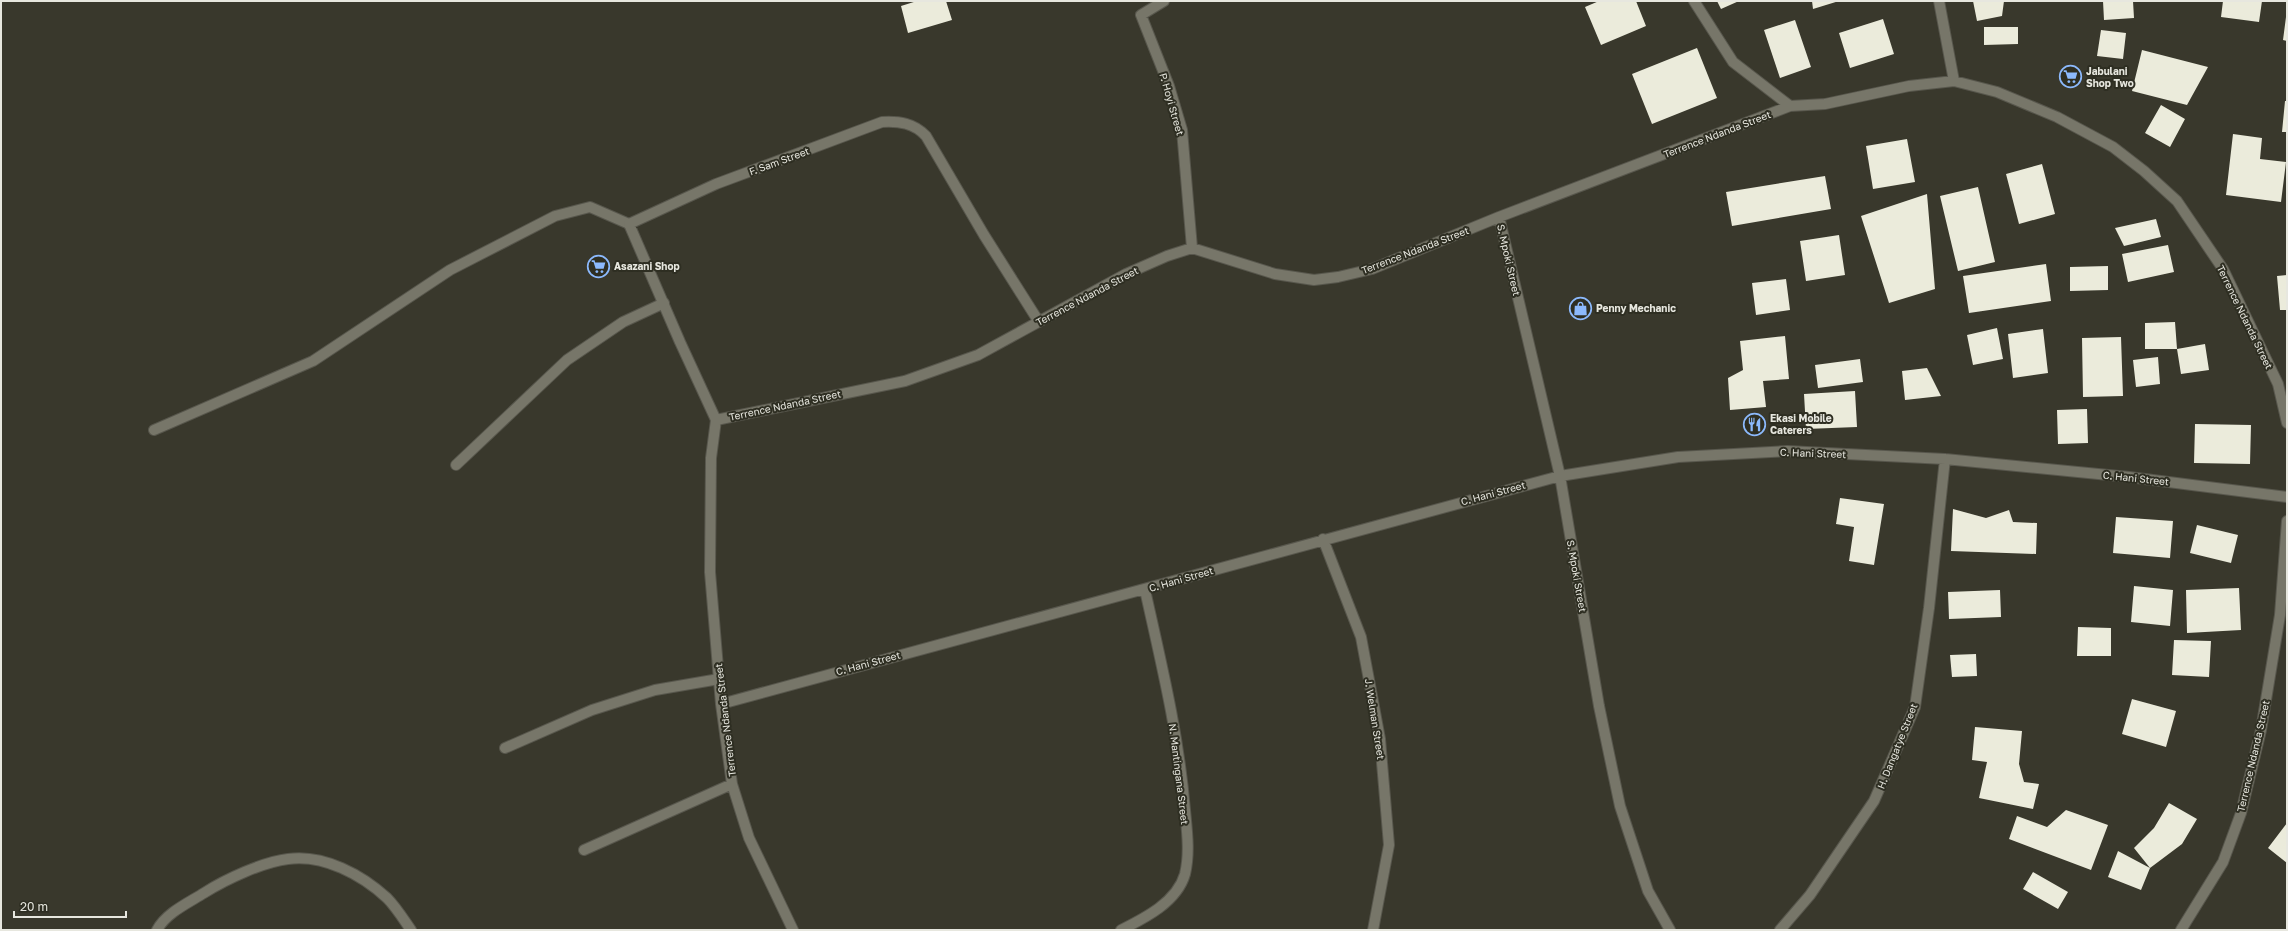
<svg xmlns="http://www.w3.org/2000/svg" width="2288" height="931" viewBox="0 0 2288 931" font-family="'Golos Text',sans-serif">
<rect width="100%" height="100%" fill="#39382c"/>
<path fill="#ebebdb" d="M 917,1 L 946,1 L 952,20 L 908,33 L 901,6 Z
M 1599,1 L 1636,1 L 1646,26 L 1601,45 L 1585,7 Z
M 1717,1 L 1739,1 L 1721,9 Z
M 1812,1 L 1839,1 L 1813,9 Z
M 1973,1 L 2004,1 L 2002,16 L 1977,21 Z
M 2103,1 L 2133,1 L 2134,18 L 2104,20 Z
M 2223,1 L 2262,1 L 2259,22 L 2221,17 Z
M 2286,17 L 2287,17 L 2287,41 L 2283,40 Z
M 1883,19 L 1894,54 L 1850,68 L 1839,33 Z
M 1795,20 L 1811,67 L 1780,78 L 1764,30 Z
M 1984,27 L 2018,27 L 2018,44 L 1984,45 Z
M 2101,30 L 2126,33 L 2123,59 L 2097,56 Z
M 1697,48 L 1717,98 L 1652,124 L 1632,74 Z
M 2142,50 L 2208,67 L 2187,105 L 2132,91 Z
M 2285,101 L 2287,101 L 2287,132 L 2282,132 Z
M 2161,105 L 2185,119 L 2170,147 L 2145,133 Z
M 2233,134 L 2262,138 L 2260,159 L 2286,162 L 2281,202 L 2226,195 Z
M 1907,139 L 1915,182 L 1873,189 L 1866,146 Z
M 2042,164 L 2055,214 L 2019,224 L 2006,174 Z
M 1825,176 L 1831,209 L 1732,226 L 1726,192 Z
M 1978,187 L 1995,262 L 1958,271 L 1940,196 Z
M 1927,194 L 1935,289 L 1889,303 L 1861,216 Z
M 2156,219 L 2161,237 L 2124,246 L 2115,228 Z
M 1839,235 L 1845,275 L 1806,281 L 1800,241 Z
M 2168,245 L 2174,272 L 2128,282 L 2122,254 Z
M 2046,264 L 2051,301 L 1969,313 L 1963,276 Z
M 2108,266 L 2108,290 L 2070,291 L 2070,267 Z
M 2287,275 L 2287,310 L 2280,310 L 2277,276 Z
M 1786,279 L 1790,310 L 1756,315 L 1752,283 Z
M 2175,322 L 2177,349 L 2145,349 L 2145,323 Z
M 1997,328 L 2003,359 L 1973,365 L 1967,335 Z
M 2043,329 L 2048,373 L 2013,378 L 2008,334 Z
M 1785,336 L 1789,379 L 1763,381 L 1766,407 L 1730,410 L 1728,378 L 1743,370 L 1740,341 Z
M 2121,337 L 2123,396 L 2083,397 L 2082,338 Z
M 2205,344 L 2209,370 L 2181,374 L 2177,349 Z
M 2158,357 L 2160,384 L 2136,387 L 2133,360 Z
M 1860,359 L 1863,382 L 1818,388 L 1815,365 Z
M 1927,368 L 1941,396 L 1905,400 L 1902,371 Z
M 1855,391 L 1857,427 L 1806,429 L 1804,394 Z
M 2087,409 L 2088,443 L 2058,444 L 2057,410 Z
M 2195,424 L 2251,425 L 2250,464 L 2194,463 Z
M 1840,498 L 1884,504 L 1874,565 L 1849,561 L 1854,527 L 1836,524 Z
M 1953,509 L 1986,518 L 2009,510 L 2013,522 L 2037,523 L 2036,554 L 1951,551 Z
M 2116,517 L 2173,521 L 2170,558 L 2113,553 Z
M 2197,525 L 2238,535 L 2231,563 L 2190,553 Z
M 2134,586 L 2173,590 L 2170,626 L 2131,622 Z
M 2239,588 L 2241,630 L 2187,633 L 2186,590 Z
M 2000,590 L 2001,617 L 1949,619 L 1948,592 Z
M 2078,627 L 2111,628 L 2111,656 L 2077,656 Z
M 2174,640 L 2211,641 L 2209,677 L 2172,675 Z
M 1976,654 L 1977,676 L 1952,677 L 1950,655 Z
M 2132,699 L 2176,711 L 2166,747 L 2122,734 Z
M 1975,727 L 2022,731 L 2019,764 L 2024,782 L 2039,784 L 2033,809 L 1979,798 L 1987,762 L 1972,760 Z
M 2169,803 L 2197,819 L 2182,844 L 2150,868 L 2134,848 L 2154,828 Z
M 2066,810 L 2108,825 L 2091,870 L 2009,839 L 2017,816 L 2047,827 Z
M 2287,823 L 2287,863 L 2268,848 Z
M 2118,851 L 2150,868 L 2141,890 L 2108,877 Z
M 2033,872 L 2068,892 L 2058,909 L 2023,889 Z"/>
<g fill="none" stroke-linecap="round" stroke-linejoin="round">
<defs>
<path id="lane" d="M 154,430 L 313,361 L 450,270 L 555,216 L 590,207 L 629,224
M 456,465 L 567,360 L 623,322 L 664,303
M 505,748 L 592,710 L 655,690 L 719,679"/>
<path id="street" d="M 1164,1 L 1141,15 L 1169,86 L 1182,130 L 1192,248
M 1694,1 L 1733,62 L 1790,106
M 1939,1 L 1954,81
M 1499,217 L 1560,476 L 1599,706 L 1620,806 L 1648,891 L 1670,930
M 716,420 L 680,342 L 629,224 L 716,184 L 882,122 C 899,121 914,123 926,136 L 984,235 L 1039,322
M 1323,539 L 1361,637 L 1380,739 L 1389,845 L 1373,930
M 721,704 L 1560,476 L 1678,457 L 1787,451 L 1945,459 L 2129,477 L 2287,497
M 584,850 L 732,784
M 157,930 C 166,913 188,903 204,893 C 226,879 263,862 288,859 C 324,854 362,875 387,898 C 396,907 404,920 411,930
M 793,930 L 749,838 L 732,784 L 721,704 L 710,572 L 711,458 L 716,420 L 905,381 L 978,355 L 1126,274 L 1167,256 L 1192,248 L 1275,274 L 1314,280 L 1338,277 L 1372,269 L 1499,217 L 1790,106 L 1825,104 L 1909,86 L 1954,81 L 1997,92 L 2057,117 L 2113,147 L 2144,171 L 2177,201 L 2223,269 L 2278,384 L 2287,423
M 1121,930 C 1145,918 1177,902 1185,874 C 1190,853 1187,831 1185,810 C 1179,736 1161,662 1145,590
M 1780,930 L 1810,895 L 1874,801 L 1915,707 L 1929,608 L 1945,459
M 2181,930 L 2223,862 L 2241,813 L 2261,730 L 2280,615 L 2287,521"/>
</defs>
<use href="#lane" stroke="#58574d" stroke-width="12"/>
<use href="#street" stroke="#58574d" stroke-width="12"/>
<use href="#lane" stroke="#777669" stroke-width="10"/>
<use href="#street" stroke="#777669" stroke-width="10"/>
</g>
<defs>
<symbol id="supermarket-ring" viewBox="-11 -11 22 22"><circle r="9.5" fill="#2e2e22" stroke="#8cb9fc" stroke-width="1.5"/><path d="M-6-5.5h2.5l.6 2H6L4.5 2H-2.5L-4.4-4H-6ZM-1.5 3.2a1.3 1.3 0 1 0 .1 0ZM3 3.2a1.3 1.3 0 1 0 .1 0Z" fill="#8cb9fc"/></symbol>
<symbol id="shop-ring" viewBox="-11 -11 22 22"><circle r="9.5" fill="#2e2e22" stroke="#8cb9fc" stroke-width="1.5"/><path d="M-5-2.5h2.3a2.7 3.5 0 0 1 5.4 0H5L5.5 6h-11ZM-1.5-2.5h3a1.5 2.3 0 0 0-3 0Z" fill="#8cb9fc"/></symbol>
<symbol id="restaurant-ring" viewBox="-11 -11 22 22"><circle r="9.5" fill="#2e2e22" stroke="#8cb9fc" stroke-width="1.5"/><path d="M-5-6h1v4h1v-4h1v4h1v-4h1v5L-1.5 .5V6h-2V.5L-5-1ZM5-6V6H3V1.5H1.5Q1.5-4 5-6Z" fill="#8cb9fc"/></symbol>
</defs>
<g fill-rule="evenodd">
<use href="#supermarket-ring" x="2058" y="64" width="25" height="25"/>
<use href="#supermarket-ring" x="586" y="254" width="25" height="25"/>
<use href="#shop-ring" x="1568" y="296" width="25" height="25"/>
<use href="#restaurant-ring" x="1742" y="412" width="25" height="25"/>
</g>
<g text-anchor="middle" stroke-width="4" stroke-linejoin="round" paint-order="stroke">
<g font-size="10" font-weight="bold" fill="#e7e7df" stroke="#2e2e22" text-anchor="start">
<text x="2086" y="75">Jabulani<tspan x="2086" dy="12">Shop Two</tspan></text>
<text x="614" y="270">Asazani Shop</text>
<text x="1596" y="312">Penny Mechanic</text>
<text x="1770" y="422">Ekasi Mobile<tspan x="1770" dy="12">Caterers</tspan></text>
</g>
<g font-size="10" fill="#e7e7df" stroke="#2e2e22">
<text transform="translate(1172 104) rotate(74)" y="4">P. Hoyi Street</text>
<text transform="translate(1717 134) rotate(-21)" y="4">Terrence Ndanda Street</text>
<text transform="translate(779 161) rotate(-20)" y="4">F. Sam Street</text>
<text transform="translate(1415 250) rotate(-21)" y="4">Terrence Ndanda Street</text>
<text transform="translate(1509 260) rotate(77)" y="4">S. Mpoki Street</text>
<text transform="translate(1087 296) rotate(-28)" y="4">Terrence Ndanda Street</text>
<text transform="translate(2245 317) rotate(64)" y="4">Terrence Ndanda Street</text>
<text transform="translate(785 405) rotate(-12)" y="4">Terrence Ndanda Street</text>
<text transform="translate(1813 453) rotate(2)" y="4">C. Hani Street</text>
<text transform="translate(2136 478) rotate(6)" y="4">C. Hani Street</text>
<text transform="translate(1493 493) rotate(-15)" y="4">C. Hani Street</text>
<text transform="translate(1577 576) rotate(80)" y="4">S. Mpoki Street</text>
<text transform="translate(1181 579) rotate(-16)" y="4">C. Hani Street</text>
<text transform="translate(868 663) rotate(-15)" y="4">C. Hani Street</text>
<text transform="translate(1375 719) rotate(81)" y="4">J. Welman Street</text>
<text transform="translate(725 720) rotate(-97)" y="4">Terrence Ndanda Street</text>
<text transform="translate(1897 746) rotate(-68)" y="4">H. Dangatye Street</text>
<text transform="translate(2253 756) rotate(-77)" y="4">Terrence Ndanda Street</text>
<text transform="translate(1179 774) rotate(83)" y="4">N. Mantingana Street</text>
</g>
</g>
<rect width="2288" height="931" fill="none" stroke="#e7e7df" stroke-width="4"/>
<path d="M14 911v6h112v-6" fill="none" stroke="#e7e7df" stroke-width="2"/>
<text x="20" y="911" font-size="12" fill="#e7e7df" stroke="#2e2e22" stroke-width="3" paint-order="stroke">20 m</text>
</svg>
